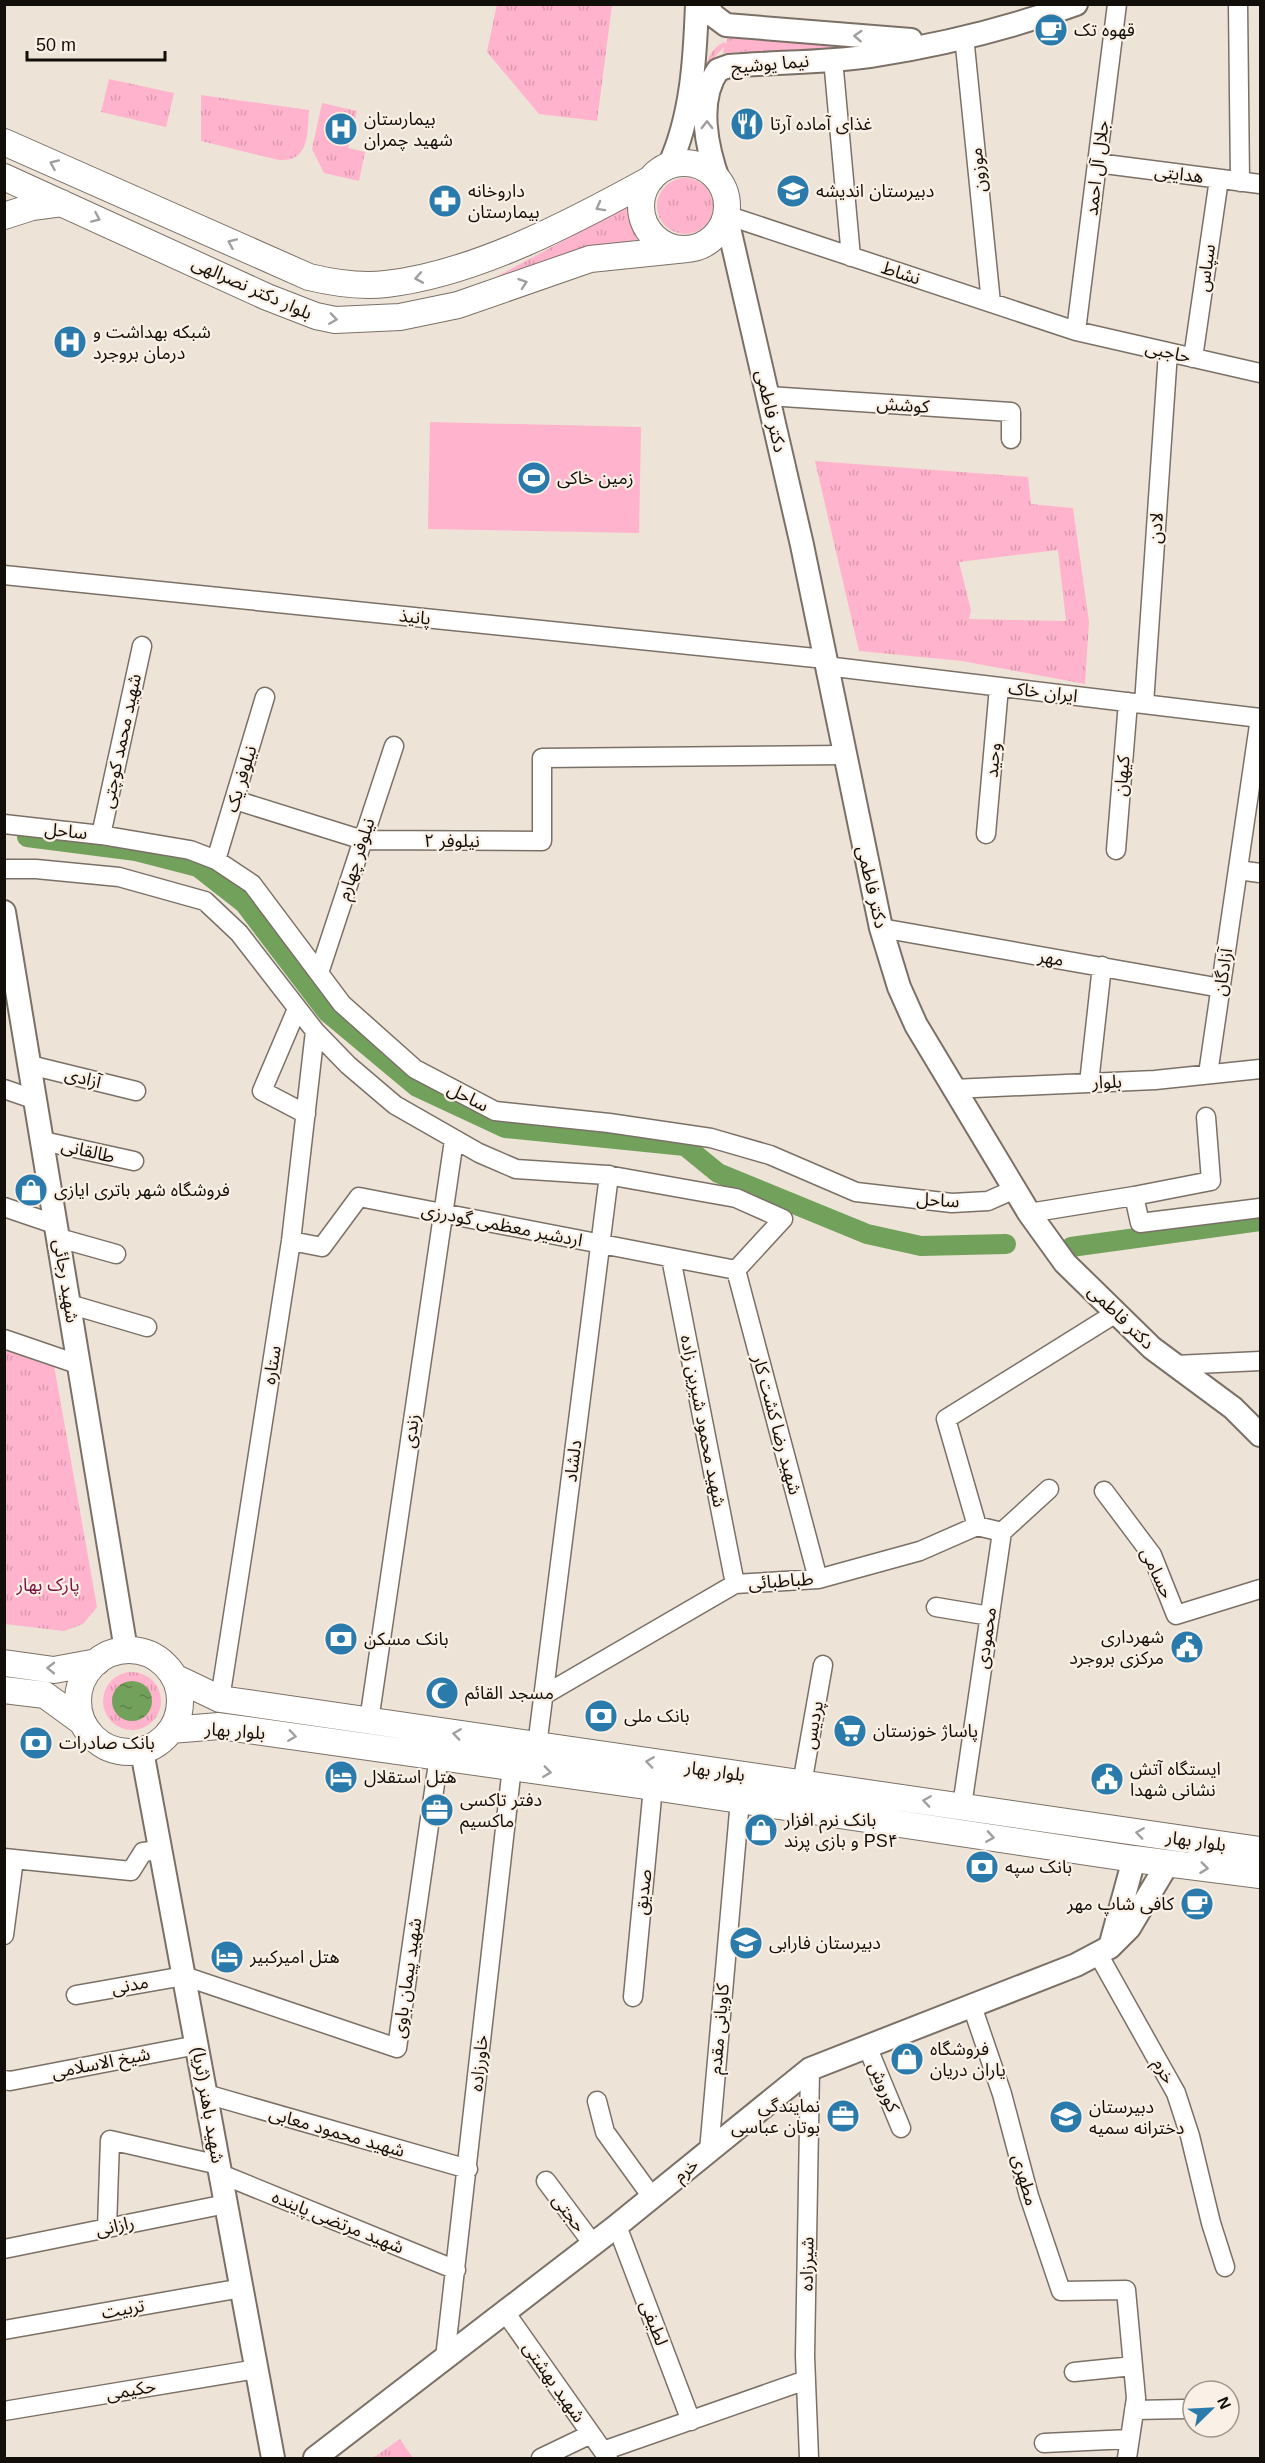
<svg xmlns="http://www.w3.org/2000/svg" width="1265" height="2463" viewBox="0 0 1265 2463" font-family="Helvetica,'Noto Sans Arabic',sans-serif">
<defs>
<pattern id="grass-tufts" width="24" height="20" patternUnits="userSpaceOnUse" patternTransform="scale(1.5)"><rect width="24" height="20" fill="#ffb3cc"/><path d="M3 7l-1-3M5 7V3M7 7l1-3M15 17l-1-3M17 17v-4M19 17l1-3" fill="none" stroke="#da99ae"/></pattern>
<pattern id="water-ripples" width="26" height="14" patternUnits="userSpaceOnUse" patternTransform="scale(1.5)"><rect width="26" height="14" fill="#72a15c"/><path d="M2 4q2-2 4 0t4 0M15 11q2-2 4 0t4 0" fill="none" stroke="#5c824a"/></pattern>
</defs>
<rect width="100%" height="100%" fill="#eee3d7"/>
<path fill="url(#grass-tufts)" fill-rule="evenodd" d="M 497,4 L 612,5 L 597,121 L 539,114 L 487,52 Z
M 728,37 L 878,46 L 723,53 L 724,47 L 709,63 L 701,132 C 702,107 696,52 725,42 L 726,44 Z
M 109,79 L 174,93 L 166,127 L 101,112 Z
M 201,95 L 309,110 C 307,133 310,162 279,160 L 201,141 Z
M 322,103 L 357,111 L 348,148 L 365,152 L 359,181 L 324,173 L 312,149 Z
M657 206a28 28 0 1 1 56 0a28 28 0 1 1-56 0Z
M 632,204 L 643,238 L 496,277 Z
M 815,461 L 1028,477 L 1031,504 L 1073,508 L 1089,622 L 1085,684 L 962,661 L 859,651 ZM 1058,550 L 1066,621 L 969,619 L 971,610 L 959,562 Z
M 5,1349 L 54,1365 L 97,1607 L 83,1624 L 64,1631 L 5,1624 Z
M103 1701a29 29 0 1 1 58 0a29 29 0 1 1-58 0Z
M 400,2439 L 413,2458 L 373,2458 Z"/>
<path fill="#ffb3cc" d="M 430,422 L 641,427 L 639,533 L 428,529 Z"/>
<path fill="url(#water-ripples)" d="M112 1701a20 20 0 1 1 40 0a20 20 0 1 1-40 0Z"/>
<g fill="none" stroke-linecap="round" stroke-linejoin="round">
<path stroke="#72a15c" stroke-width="20" d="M 27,837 L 136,851 L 198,867 L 244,903 L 327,1012 L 417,1087 L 505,1128 L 685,1146 L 718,1173 L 867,1234 L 921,1246 L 1006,1244
M 1071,1247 L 1260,1221"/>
<defs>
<path id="minor" d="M 1238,4 L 1240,182
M 964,36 L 991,303
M 833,59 L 851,257
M 1097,163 L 1260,184
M 726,215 L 1076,331 L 1260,373
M 1076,331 L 1117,4
M 1193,358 L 1219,179
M 768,396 L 1011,412 L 1011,439
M 4,575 L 825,659
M 826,666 L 1260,718
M 1144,704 L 1168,352
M 235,800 L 363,840 L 542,841 L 542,758 L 844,755
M 4,824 L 101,835 L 190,850 L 216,860 L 252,884 L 342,1004 L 415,1069 L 495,1111 L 609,1123 L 711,1138 L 770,1155 L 856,1192 L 952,1203 L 988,1201 L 1015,1189
M 986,834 L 999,687
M 101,835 L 142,646
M 1116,850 L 1128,702
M 216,860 L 265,697
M 4,869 L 36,869 L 119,877 L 205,901 L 239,933 L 315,1031 L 348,1065 L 395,1105 L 479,1153 L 516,1169 L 607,1175 L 736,1198 L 783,1219 L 736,1270
M 1238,870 L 1260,873
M 881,928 L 1221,988
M 319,973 L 394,746
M 297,1009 L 262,1091 L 306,1114
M 30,1065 L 136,1091
M 1208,1074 L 1260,718
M 1089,1083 L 1102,966
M 4,1089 L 36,1100
M 953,1089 L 1155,1080 L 1260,1069
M 43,1141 L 134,1161
M 1134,1196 L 1211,1181 L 1206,1117
M 4,1207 L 57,1225
M 1029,1213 L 1134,1196 L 1140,1223 L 1260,1208
M 59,1238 L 116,1254
M 291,1241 L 322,1247 L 359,1197 L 736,1270
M 671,1258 L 735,1584
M 736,1270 L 818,1579
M 69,1304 L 147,1327
M 4,1339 L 80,1365
M 1175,1365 L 1260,1361
M 1104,1491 L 1152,1555 L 1176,1615 L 1260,1589
M 977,1526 L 946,1419 L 1116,1313
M 936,1607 L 990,1616
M 544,1695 L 735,1584 L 818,1579 L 920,1551 L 977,1526 L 1002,1532
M 220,1699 L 291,1241 L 315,1031
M 369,1721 L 454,1140
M 537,1746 L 609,1175
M 802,1784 L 823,1665
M 962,1806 L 1002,1532 L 1049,1489
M 4,1858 L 131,1871 L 143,1852 L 159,1850
M 4,1935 L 14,1859
M 1098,1954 L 1176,2093 L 1190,2136 L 1211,2223 L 1225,2267
M 76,1995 L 184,1976 L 397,2048 L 439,1756
M 633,1997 L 653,1787
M 972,2006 L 1002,2094 L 1029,2196 L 1061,2291 L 1126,2290 L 1136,2398 L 1127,2458
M 867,2046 L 901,2128
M 4,2080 L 10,2081 L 197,2045
M 206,2094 L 468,2169
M 597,2101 L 605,2132 L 652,2197
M 709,2151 L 740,1800
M 221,2174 L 456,2270
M 546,2181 L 593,2244
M 617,2226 L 691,2421
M 107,2228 L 110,2140 L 219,2165
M 4,2249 L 226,2204
M 505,2312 L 608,2458
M 4,2330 L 242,2288
M 445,2358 L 512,1767
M 1074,2372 L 1133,2366
M 1134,2410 L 1185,2409
M 4,2411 L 257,2369
M 1044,2443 L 1130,2439
M 603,2451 L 806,2380
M 541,2458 L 591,2434
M 809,2458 L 805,2356 L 810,2069"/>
<path id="tertiary" d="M 705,4 L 714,16 L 726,25 L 911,40
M 669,166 C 692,116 695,59 697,4
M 719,182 C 707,149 696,101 718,70 L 729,66 C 776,62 825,63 871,56 C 940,45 1011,28 1076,4
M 726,215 L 802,545 L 881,928 L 899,987 L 916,1025 L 1029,1213 L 1065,1263 L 1152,1348 L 1233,1408 L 1260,1435
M 4,912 L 126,1650
M 142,1751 L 273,2458
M 1134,1859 L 1110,1947 L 1129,1928 L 1168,1863
M 315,2458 L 614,2228 L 810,2069 L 1076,1965 L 1110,1947"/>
<path id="secondary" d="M 4,142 L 309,277 C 334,283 360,287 386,284 C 475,274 573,222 651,179
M641 206a43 43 0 1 1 86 0a43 43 0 1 1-86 0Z
M 4,177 L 267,297 L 316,316 L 335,320 L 400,317 L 458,305 L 590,259 L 687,249
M 4,216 L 32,207 L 62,203
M78 1701a51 51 0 1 1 102 0a51 51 0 1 1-102 0Z
M 4,1663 L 54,1670 L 97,1662
M 174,1677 L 220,1699 L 1260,1850
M 4,1690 L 45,1695 L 82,1722
M 171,1730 L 219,1726 L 653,1787 L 1134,1859 L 1260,1875"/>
</defs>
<use href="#minor" stroke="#7a7066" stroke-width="21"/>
<use href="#tertiary" stroke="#7a7066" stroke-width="26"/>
<use href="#secondary" stroke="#7a7066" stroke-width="28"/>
<use href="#minor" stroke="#fff" stroke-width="18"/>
<use href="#tertiary" stroke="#fff" stroke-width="22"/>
<use href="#secondary" stroke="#fff" stroke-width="26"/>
</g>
<defs><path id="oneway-chevron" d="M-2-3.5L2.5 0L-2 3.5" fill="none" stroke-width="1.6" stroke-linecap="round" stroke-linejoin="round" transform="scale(1.5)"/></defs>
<g stroke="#a09f9d">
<use href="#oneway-chevron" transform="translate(858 36) rotate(-176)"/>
<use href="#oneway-chevron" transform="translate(707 125) rotate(-90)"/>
<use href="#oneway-chevron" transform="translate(54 164) rotate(-156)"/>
<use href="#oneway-chevron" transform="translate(600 207) rotate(151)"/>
<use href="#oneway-chevron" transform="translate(96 218) rotate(24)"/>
<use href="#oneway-chevron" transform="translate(232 243) rotate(-156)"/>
<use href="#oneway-chevron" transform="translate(419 278) rotate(170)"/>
<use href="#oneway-chevron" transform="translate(523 283) rotate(-19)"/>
<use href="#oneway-chevron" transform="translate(333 319) rotate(8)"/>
<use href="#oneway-chevron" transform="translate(51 1668) rotate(-179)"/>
<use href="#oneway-chevron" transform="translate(457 1734) rotate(-172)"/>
<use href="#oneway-chevron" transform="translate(292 1736) rotate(8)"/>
<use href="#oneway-chevron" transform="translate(650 1762) rotate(-172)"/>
<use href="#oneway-chevron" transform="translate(547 1772) rotate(8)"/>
<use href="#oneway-chevron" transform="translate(927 1801) rotate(-172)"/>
<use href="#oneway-chevron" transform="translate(1140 1833) rotate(-172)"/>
<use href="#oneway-chevron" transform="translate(990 1837) rotate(9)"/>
<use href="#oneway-chevron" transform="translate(1204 1868) rotate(7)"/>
</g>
<defs>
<symbol id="cafe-disc" viewBox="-11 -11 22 22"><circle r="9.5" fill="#2a7bac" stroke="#fbf0e5"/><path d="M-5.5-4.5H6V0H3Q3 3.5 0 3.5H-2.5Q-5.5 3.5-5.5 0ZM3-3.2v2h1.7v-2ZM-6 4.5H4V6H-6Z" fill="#fff"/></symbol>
<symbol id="restaurant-disc" viewBox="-11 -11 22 22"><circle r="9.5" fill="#2a7bac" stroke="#fbf0e5"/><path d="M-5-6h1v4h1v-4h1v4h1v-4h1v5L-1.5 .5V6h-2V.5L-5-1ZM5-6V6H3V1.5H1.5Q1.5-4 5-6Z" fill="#fff"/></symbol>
<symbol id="hospital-disc" viewBox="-11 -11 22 22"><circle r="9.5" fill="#2a7bac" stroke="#fbf0e5"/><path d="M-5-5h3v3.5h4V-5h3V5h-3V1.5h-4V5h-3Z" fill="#fff"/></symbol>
<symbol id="school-disc" viewBox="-11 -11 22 22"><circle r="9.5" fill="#2a7bac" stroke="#fbf0e5"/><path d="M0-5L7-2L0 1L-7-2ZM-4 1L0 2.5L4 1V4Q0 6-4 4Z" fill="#fff"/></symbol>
<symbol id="pharmacy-disc" viewBox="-11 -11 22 22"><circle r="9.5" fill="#2a7bac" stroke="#fbf0e5"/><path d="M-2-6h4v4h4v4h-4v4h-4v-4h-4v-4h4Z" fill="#fff"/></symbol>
<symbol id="stadium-disc" viewBox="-11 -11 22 22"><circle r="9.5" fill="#2a7bac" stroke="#fbf0e5"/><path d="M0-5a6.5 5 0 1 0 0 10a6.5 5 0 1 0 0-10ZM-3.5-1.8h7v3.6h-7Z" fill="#fff"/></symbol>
<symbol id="shop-disc" viewBox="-11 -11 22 22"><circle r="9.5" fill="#2a7bac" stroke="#fbf0e5"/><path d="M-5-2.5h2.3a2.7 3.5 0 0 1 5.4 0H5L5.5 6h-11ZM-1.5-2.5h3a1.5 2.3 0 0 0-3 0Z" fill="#fff"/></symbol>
<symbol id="bank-disc" viewBox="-11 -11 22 22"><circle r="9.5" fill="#2a7bac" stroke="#fbf0e5"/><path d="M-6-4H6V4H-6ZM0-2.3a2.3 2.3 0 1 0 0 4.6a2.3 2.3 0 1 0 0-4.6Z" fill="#fff"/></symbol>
<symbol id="civic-disc" viewBox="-11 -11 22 22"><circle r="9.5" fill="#2a7bac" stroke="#fbf0e5"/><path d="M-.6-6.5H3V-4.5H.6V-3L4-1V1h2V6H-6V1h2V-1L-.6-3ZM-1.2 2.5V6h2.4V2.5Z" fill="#fff"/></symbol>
<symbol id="mosque-disc" viewBox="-11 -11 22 22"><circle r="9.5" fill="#2a7bac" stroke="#fbf0e5"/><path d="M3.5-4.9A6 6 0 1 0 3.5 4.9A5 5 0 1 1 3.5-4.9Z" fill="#fff"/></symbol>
<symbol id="supermarket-disc" viewBox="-11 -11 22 22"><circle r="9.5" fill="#2a7bac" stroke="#fbf0e5"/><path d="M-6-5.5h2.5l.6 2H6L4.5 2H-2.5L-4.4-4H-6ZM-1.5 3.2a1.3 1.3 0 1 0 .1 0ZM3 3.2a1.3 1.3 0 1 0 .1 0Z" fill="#fff"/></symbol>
<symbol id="hotel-disc" viewBox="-11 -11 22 22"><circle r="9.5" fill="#2a7bac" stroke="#fbf0e5"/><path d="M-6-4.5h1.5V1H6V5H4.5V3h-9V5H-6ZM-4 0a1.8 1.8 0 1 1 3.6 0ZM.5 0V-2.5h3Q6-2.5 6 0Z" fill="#fff"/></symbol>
<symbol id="office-disc" viewBox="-11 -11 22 22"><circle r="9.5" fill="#2a7bac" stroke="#fbf0e5"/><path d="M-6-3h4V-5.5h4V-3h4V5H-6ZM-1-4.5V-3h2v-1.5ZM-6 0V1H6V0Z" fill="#fff"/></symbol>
</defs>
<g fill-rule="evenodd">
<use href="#cafe-disc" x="1032" y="11" width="38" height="38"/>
<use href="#restaurant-disc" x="728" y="105" width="38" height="38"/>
<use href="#hospital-disc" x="322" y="110" width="38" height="38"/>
<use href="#school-disc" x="774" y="172" width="38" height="38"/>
<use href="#pharmacy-disc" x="426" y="182" width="38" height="38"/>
<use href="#hospital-disc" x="51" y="323" width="38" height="38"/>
<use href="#stadium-disc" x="515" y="459" width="38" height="38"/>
<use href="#shop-disc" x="12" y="1171" width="38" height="38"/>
<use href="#bank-disc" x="322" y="1620" width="38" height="38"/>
<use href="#civic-disc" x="1168" y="1628" width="38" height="38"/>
<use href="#mosque-disc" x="423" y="1674" width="38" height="38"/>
<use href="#bank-disc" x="582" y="1697" width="38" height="38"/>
<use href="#supermarket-disc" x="831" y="1712" width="38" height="38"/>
<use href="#bank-disc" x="17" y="1724" width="38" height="38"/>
<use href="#hotel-disc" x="322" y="1758" width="38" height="38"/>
<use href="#civic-disc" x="1088" y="1760" width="38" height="38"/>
<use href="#office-disc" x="418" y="1791" width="38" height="38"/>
<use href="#shop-disc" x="742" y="1811" width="38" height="38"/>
<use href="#bank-disc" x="963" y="1848" width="38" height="38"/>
<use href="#cafe-disc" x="1178" y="1885" width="38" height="38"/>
<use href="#school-disc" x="727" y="1924" width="38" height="38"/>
<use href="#hotel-disc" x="208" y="1938" width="38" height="38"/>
<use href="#shop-disc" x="888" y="2040" width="38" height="38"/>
<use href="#office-disc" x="824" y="2097" width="38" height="38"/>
<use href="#school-disc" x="1047" y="2098" width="38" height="38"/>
</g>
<g text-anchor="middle" stroke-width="4.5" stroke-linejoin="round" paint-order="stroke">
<g font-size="18" fill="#120e0a" stroke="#fbf0e5" text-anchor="start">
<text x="1074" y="36">قهوه تک</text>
<text x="364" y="125">بیمارستان<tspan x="364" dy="21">شهید چمران</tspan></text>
<text x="770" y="130">غذای آماده آرتا</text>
<text x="468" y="197">داروخانه<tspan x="468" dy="21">بیمارستان</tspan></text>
<text x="816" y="197">دبیرستان اندیشه</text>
<text x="93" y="338">شبکه بهداشت و<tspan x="93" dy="21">درمان بروجرد</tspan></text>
<text x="557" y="484">زمین خاکی</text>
<text x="54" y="1196">فروشگاه شهر باتری ایازی</text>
<text x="1164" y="1643" text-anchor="end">شهرداری<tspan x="1164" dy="21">مرکزی بروجرد</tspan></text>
<text x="364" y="1645">بانک مسکن</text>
<text x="465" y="1699">مسجد القائم</text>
<text x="624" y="1722">بانک ملی</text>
<text x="873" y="1737">پاساژ خوزستان</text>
<text x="59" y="1749">بانک صادرات</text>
<text x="1130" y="1775">ایستگاه آتش<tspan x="1130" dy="21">نشانی شهدا</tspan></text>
<text x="364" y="1783">هتل استقلال</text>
<text x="460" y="1806">دفتر تاکسی<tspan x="460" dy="21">ماکسیم</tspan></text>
<text x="784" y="1826">بانک نرم افزار<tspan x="784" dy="21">و بازی پرند PS۴</tspan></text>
<text x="1005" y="1873">بانک سپه</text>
<text x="1174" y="1910" text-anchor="end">کافی شاپ مهر</text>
<text x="769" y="1949">دبیرستان فارابی</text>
<text x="250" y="1963">هتل امیرکبیر</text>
<text x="930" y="2055">فروشگاه<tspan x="930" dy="21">یاران دریان</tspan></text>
<text x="820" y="2112" text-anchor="end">نمایندگی<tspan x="820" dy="21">بوتان عباسی</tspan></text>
<text x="1089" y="2113">دبیرستان<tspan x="1089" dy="21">دخترانه سمیه</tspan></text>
</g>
<g font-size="18" fill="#120e0a" stroke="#fbf0e5">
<text transform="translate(770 64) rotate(-5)" y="6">نیما یوشیج</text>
<text transform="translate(1097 168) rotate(-83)" y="6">جلال آل احمد</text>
<text transform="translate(978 170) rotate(-96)" y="6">موزون</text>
<text transform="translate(1179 174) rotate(7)" y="6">هدایتی</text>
<text transform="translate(1206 268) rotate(-82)" y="6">سپاس</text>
<text transform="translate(901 273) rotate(18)" y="6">نشاط</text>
<text transform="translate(252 288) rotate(24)" y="6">بلوار دکتر نصرالهی</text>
<text transform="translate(1168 352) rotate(13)" y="6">حاجبی</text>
<text transform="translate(903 405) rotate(4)" y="6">کوشش</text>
<text transform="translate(771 411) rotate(77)" y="6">دکتر فاطمی</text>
<text transform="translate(1156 528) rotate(-86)" y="6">لادن</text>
<text transform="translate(415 617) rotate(6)" y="6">پانیذ</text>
<text transform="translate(1043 692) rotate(7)" y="6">ایران خاک</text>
<text transform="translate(121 741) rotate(-78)" y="6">شهید محمد کوچتی</text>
<text transform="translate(993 760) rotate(-85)" y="6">وحید</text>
<text transform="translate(1122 776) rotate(-85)" y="6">کیهان</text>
<text transform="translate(241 779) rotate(-73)" y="6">نیلوفر یک</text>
<text transform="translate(66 831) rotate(6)" y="6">ساحل</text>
<text x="452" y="847">نیلوفر ۲</text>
<text transform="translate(356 859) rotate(-72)" y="6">نیلوفر چهارم</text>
<text transform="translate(872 887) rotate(77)" y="6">دکتر فاطمی</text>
<text transform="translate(1051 958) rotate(10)" y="6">مهر</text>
<text transform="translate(1223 972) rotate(-82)" y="6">آزادگان</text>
<text transform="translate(83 1078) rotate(14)" y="6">آزادی</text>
<text transform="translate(1107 1082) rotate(-2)" y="6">بلوار</text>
<text transform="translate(468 1097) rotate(27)" y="6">ساحل</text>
<text transform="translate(88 1151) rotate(13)" y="6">طالقانی</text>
<text transform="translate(938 1200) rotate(4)" y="6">ساحل</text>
<text transform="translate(502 1225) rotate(11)" y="6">اردشیر معظمی گودرزی</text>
<text transform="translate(66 1281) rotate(81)" y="6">شهید رجائی</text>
<text transform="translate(1121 1317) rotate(44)" y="6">دکتر فاطمی</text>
<text transform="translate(272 1365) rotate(-81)" y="6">ستاره</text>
<text transform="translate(703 1421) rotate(79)" y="6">شهید محمود شیرین زاده</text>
<text transform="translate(777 1425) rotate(75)" y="6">شهید رضا کشت کار</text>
<text transform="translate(411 1431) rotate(-82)" y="6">زندی</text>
<text transform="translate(573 1461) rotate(-83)" y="6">دلشاد</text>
<text transform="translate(1157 1573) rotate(65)" y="6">حسامی</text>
<text transform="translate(781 1581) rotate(-4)" y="6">طباطبائی</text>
<text transform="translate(986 1638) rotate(-82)" y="6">محمودی</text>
<text transform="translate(813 1725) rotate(-80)" y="6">پردیس</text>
<text transform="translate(235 1731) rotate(4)" y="6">بلوار بهار</text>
<text transform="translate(715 1771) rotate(8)" y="6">بلوار بهار</text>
<text transform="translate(1196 1841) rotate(8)" y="6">بلوار بهار</text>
<text transform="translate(643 1892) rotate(-84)" y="6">صدیق</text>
<text transform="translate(407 1978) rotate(-82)" y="6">شهید پیمان باوی</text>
<text transform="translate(130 1985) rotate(-10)" y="6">مدنی</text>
<text transform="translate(719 2029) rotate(-85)" y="6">کاویانی مقدم</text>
<text transform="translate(101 2063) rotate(-11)" y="6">شیخ الاسلامی</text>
<text transform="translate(479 2063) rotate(-84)" y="6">خاورزاده</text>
<text transform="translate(1164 2071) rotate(61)" y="6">خرم</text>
<text transform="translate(884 2087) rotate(67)" y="6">کوروش</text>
<text transform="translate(208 2105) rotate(80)" y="6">شهید باهنر (ثریا)</text>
<text transform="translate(337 2132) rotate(16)" y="6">شهید محمود معابی</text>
<text transform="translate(686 2170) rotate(-39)" y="6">خرم</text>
<text transform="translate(1025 2180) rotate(74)" y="6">مطهری</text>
<text transform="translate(569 2213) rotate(53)" y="6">حجتی</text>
<text transform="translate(338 2222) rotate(22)" y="6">شهید مرتضی پاینده</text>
<text transform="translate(115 2226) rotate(-12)" y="6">رازانی</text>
<text transform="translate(807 2264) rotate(-89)" y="6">شیرزاده</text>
<text transform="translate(123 2309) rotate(-10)" y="6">تربیت</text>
<text transform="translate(654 2323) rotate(69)" y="6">لطیفی</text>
<text transform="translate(554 2382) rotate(55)" y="6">شهید بهشتی</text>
<text transform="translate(131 2390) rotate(-10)" y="6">حکیمی</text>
</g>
<g font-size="18" fill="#761243" stroke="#fbf0e5">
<text x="48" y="1591">پارک بهار</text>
</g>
</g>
<rect width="1265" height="2463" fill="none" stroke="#120e0a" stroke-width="12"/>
<g transform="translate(1211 2409) rotate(66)"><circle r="28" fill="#fbf0e5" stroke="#9e968d" stroke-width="1.5"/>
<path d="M0-4.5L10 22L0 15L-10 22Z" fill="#2a7bac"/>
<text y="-9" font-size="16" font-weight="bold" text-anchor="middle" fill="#120e0a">N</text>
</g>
<path d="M27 51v9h138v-9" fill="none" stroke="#120e0a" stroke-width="3"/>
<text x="36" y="51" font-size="18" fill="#120e0a" stroke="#fbf0e5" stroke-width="4.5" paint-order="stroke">50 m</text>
</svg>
